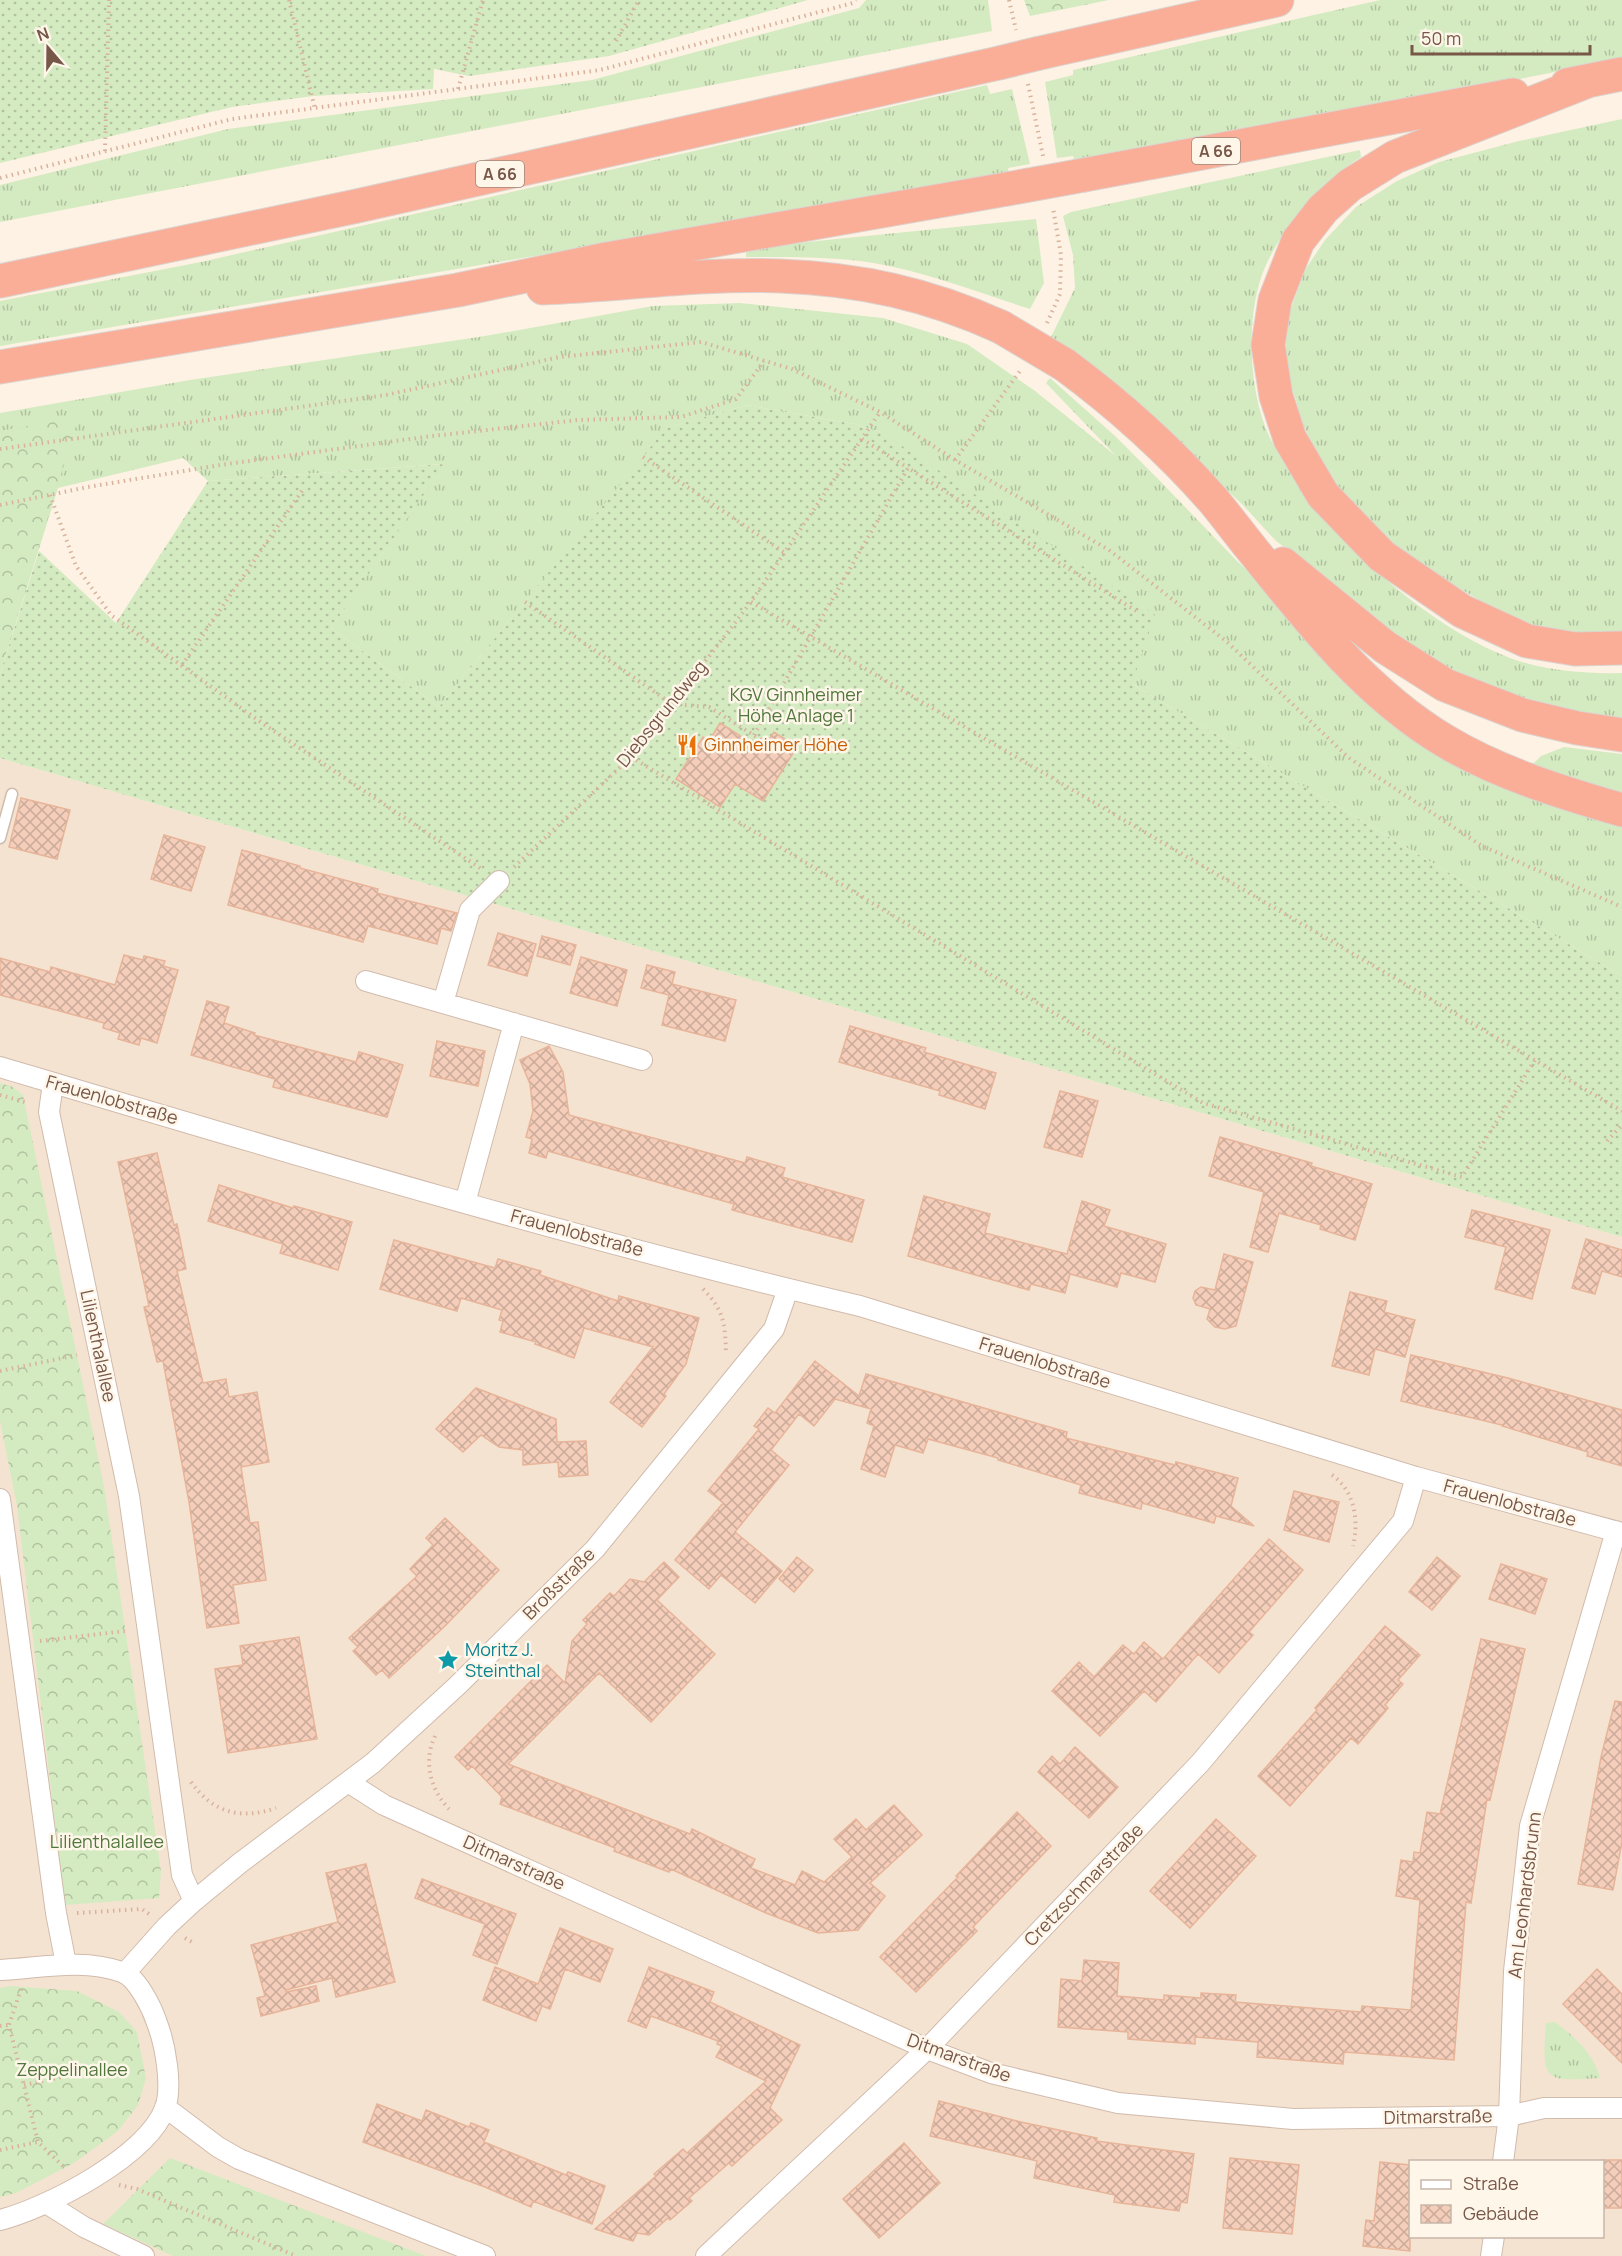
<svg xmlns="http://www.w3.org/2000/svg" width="1622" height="2256" viewBox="0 0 1622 2256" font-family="Manrope,sans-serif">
<defs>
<pattern id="grass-tufts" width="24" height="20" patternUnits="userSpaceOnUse" patternTransform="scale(1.5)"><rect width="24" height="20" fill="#d4ebc1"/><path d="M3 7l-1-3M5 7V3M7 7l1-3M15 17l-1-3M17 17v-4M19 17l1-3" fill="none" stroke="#b1c19f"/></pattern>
<pattern id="forest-crowns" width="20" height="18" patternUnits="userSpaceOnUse" patternTransform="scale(1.5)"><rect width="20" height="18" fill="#d4ebc1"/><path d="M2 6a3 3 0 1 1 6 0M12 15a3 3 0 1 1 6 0" fill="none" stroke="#b1c19f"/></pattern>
<pattern id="garden-dots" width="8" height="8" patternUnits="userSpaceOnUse" patternTransform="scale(1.5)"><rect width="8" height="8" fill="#d4ebc1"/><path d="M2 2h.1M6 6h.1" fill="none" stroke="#b1c19f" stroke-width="1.8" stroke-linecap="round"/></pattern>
<pattern id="building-cross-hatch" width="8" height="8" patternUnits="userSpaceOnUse" patternTransform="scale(1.5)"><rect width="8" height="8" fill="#f4ceba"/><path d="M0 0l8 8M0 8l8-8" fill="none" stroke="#caaa99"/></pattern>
</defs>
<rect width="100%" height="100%" fill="#fdf2e3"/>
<path fill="#f5e3d1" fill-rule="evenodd" d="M 0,758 L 1622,1237 L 1622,2256 L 0,2256 ZM 1410,2162 L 1602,2162 L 1602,2236 L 1410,2236 Z"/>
<path fill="url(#grass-tufts)" d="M 866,0 L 988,0 L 992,31 L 0,222 L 0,185 L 228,129 L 592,80 L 859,8 Z
M 1380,0 L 1622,0 L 1622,59 L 1076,165 L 1073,156 L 1057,158 L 1045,82 L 1073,75 L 1073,70 Z
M 987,85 L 990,94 L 1012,89 L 1030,164 L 1008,168 L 1009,176 L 0,346 L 0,301 L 201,262 Z
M 1622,119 L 1622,632 L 1585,635 L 1548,630 L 1515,621 L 1454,585 L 1397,547 L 1332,480 L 1315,451 L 1303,424 L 1284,360 L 1289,314 L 1305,270 L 1325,240 L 1356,207 L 1397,181 L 1439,162 L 1519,141 Z
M 1360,150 L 1361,157 C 1321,182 1286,222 1266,265 C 1244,313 1248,395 1272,442 C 1315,526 1421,624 1510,658 C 1545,671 1585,674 1622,673 L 1622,721 L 1537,706 L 1465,679 L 1369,618 L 1314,569 L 1276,541 L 1242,504 L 1097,371 L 1051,337 L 1075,288 L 1073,255 L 1063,216 L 1071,212 Z
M 1036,219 L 1044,283 L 1030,309 C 983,294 937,276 889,266 C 844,256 792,257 746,257 L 746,248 Z
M 740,303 L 883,318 L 967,344 L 1035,391 L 1116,456 L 1046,383 L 1050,378 L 1115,436 L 1160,481 L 1237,561 L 1255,578 L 1349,678 L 1622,824 L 1622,976 L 1132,684 L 881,432 L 854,424 L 747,405 L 667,428 L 439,707 L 331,628 L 444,464 L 208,481 L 183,458 L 58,488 L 0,674 L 0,413 L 190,380 L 485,336 L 653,306 Z
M 1564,747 L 1622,754 L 1622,800 L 1527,770 L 1541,756 Z
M 1555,2022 C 1574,2036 1595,2055 1600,2078 C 1542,2082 1542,2081 1546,2023 Z"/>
<path fill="url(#forest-crowns)" d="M 1024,0 L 1109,0 L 1030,16 Z
M 79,416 L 0,673 L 0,431 Z
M 0,1083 L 13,1087 L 23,1095 L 104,1486 L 161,1871 L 159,1898 L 65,1905 L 17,1506 L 0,1421 Z
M 10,1986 L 77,1991 L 119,2012 L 137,2032 L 146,2078 L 138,2105 L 118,2131 L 74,2163 L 16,2193 L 0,2197 L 0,1988 Z
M 170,2158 L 426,2256 L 173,2256 L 103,2224 Z"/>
<path fill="url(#garden-dots)" d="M 0,0 L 808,0 L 609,56 L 469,76 L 434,69 L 433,89 L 313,96 L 232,107 L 0,163 Z
M 747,405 L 854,424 L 881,432 L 1155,614 L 1132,684 L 1622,976 L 1622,1237 L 0,758 L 0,674 L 39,551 L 116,623 L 208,481 L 445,464 L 331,628 L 439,707 L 666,428 Z"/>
<path fill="url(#building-cross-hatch)" stroke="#e7b499" stroke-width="1.5" d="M 720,723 L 762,750 L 774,732 L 797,747 L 763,801 L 735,784 L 720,807 L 676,779 L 703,737 L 709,741 Z
M 21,798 L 70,810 L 57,859 L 9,847 Z
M 164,835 L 205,847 L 191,891 L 151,879 Z
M 242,850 L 300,866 L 300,868 L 378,889 L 377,893 L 457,913 L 451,931 L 441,928 L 437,944 L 368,926 L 363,942 L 228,905 Z
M 498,933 L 536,944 L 527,976 L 488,965 Z
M 542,936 L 576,945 L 570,965 L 537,956 Z
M 124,955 L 143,960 L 144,956 L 165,961 L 163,966 L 178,970 L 157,1043 L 141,1038 L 139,1045 L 118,1039 L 120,1033 L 103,1028 L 104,1023 L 0,995 L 0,958 L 50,972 L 51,967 L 115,985 Z
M 581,957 L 627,970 L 617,1006 L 570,993 Z
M 647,965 L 675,972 L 672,984 L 736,1000 L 725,1041 L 662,1025 L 669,995 L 641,988 Z
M 207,1001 L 229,1007 L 224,1023 L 255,1033 L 254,1035 L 356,1062 L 359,1052 L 403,1065 L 387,1117 L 273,1087 L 275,1079 L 191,1055 Z
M 850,1026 L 926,1048 L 924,1052 L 996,1073 L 985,1109 L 939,1095 L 940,1091 L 839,1062 Z
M 437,1041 L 485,1051 L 478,1086 L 430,1076 Z
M 549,1046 L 563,1072 L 569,1115 L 745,1163 L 747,1157 L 785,1168 L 782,1177 L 864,1200 L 852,1242 L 732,1210 L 734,1204 L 548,1151 L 546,1158 L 529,1153 L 532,1139 L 526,1137 L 533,1111 L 530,1084 L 520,1060 Z
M 1060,1091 L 1098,1101 L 1082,1157 L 1044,1147 Z
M 1220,1137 L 1312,1163 L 1311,1166 L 1372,1184 L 1355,1240 L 1320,1229 L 1321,1225 L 1279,1213 L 1268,1252 L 1250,1247 L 1264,1192 L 1209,1176 Z
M 157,1153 L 174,1225 L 177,1224 L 186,1269 L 177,1271 L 203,1383 L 226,1379 L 229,1397 L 257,1392 L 269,1462 L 241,1467 L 250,1523 L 258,1522 L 266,1580 L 233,1585 L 239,1623 L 207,1628 L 189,1502 L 163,1361 L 157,1362 L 144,1307 L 149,1306 L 118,1162 Z
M 219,1185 L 293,1208 L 294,1206 L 352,1222 L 338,1270 L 280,1253 L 283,1244 L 208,1221 Z
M 924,1196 L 990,1214 L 985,1233 L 1067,1254 L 1082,1201 L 1110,1210 L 1104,1226 L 1166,1244 L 1155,1282 L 1121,1273 L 1117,1287 L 1070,1274 L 1065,1293 L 1031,1284 L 1029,1290 L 908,1256 Z
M 1472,1210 L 1550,1230 L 1532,1299 L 1495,1289 L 1506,1247 L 1465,1237 Z
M 1586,1239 L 1622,1250 L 1622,1277 L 1602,1271 L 1595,1294 L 1572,1288 Z
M 394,1240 L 495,1268 L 498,1259 L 541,1271 L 540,1275 L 618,1301 L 619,1296 L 699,1318 L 686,1364 L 664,1394 L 666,1396 L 642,1427 L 610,1402 L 653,1347 L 584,1328 L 574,1358 L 535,1344 L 536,1342 L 500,1332 L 503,1321 L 499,1320 L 502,1310 L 461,1298 L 457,1311 L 380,1289 Z
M 1224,1254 L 1253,1262 L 1236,1326 L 1225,1329 L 1215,1327 L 1207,1319 L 1210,1309 L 1196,1305 L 1193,1298 L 1195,1291 L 1201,1287 L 1215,1290 Z
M 1350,1292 L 1387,1301 L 1384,1312 L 1415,1320 L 1405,1357 L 1375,1349 L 1369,1375 L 1332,1366 Z
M 1411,1355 L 1508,1378 L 1622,1410 L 1622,1466 L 1587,1456 L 1588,1452 L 1502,1426 L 1502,1425 L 1401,1401 Z
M 815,1361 L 859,1396 L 866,1374 L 1067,1432 L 1066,1438 L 1175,1465 L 1176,1462 L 1238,1478 L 1231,1506 L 1254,1526 L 1216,1516 L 1214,1523 L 1142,1503 L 1141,1509 L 1079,1493 L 1081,1485 L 998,1460 L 998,1458 L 928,1439 L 923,1453 L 895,1445 L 885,1477 L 861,1469 L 874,1426 L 867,1423 L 871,1409 L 835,1399 L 814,1426 L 799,1414 L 771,1450 L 789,1465 L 735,1532 L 782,1571 L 755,1603 L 721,1575 L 709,1589 L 675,1560 L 723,1503 L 708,1491 L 759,1429 L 754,1426 L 768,1408 L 775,1413 Z
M 476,1388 L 556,1419 L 557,1442 L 586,1441 L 588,1475 L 559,1477 L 558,1462 L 523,1465 L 523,1450 L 499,1447 L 481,1435 L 463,1452 L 436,1429 Z
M 1294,1491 L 1339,1502 L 1329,1542 L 1284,1530 Z
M 445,1518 L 499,1570 L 445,1626 L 389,1678 L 382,1670 L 376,1675 L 353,1651 L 358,1647 L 349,1638 L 417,1576 L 410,1569 L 433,1545 L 426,1538 Z
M 1269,1539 L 1303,1570 L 1249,1632 L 1253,1635 L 1219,1673 L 1198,1654 L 1156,1702 L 1144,1691 L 1100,1736 L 1052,1691 L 1079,1662 L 1094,1677 L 1123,1645 L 1134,1654 L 1144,1642 L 1163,1659 Z
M 797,1557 L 813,1570 L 794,1592 L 779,1579 Z
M 1437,1557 L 1460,1576 L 1432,1610 L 1409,1592 Z
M 664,1562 L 679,1577 L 657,1600 L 715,1654 L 651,1722 L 599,1673 L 508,1764 L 690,1834 L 692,1829 L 755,1859 L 751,1868 L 795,1885 L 802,1871 L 824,1882 L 852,1857 L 834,1839 L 856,1819 L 866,1830 L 894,1805 L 922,1835 L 870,1883 L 885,1896 L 858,1930 L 818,1933 L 766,1913 L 671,1869 L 669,1872 L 614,1851 L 615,1848 L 500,1804 L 502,1797 L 472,1766 L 468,1770 L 455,1757 L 547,1665 L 565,1683 L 572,1641 L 587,1624 L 583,1620 L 610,1593 L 614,1596 L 630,1579 L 644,1582 Z
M 1501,1564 L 1547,1579 L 1535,1614 L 1489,1599 Z
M 1385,1626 L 1420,1655 L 1398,1680 L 1403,1684 L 1385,1705 L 1388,1708 L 1358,1744 L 1351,1738 L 1290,1806 L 1258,1776 L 1317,1710 L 1315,1708 Z
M 299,1637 L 317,1739 L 228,1753 L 215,1669 L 243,1665 L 240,1646 Z
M 1481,1639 L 1525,1649 L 1490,1800 L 1487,1799 L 1471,1903 L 1466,1902 L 1454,2060 L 1344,2052 L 1343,2064 L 1257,2057 L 1258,2042 L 1195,2037 L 1195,2044 L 1128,2039 L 1128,2032 L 1058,2027 L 1061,1979 L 1082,1981 L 1084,1960 L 1119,1963 L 1117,1996 L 1164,2000 L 1164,1995 L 1201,1998 L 1201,1993 L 1236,1995 L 1235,2002 L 1361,2012 L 1362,2006 L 1411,2010 L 1420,1900 L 1396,1896 L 1401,1860 L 1413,1862 L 1414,1852 L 1420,1853 L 1427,1812 L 1440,1814 Z
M 1615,1701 L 1622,1702 L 1622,1842 L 1613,1890 L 1578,1884 L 1601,1757 Z
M 1075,1747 L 1118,1787 L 1089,1818 L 1038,1772 L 1052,1756 L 1060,1764 Z
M 1017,1812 L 1051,1846 L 973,1927 L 977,1931 L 916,1992 L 880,1957 L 958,1877 L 956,1876 Z
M 1216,1819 L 1256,1856 L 1190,1928 L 1150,1891 Z
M 366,1864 L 395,1982 L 336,1997 L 332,1978 L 286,1990 L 286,1992 L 316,1986 L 319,2001 L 261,2016 L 257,1998 L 265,1996 L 251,1945 L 338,1922 L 326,1873 Z
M 422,1879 L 516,1914 L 497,1964 L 473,1955 L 485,1924 L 415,1898 Z
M 560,1928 L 613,1949 L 600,1982 L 565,1969 L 550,2009 L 542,2006 L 536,2021 L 483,2000 L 495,1967 L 538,1984 Z
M 649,1967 L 714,1992 L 710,2002 L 800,2045 L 770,2108 L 782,2120 L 732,2166 L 729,2163 L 689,2198 L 692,2201 L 670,2220 L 668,2218 L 649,2235 L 637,2233 L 633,2241 L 595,2229 L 656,2176 L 654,2174 L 683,2149 L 687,2153 L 766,2081 L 716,2057 L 722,2046 L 717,2044 L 718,2041 L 651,2016 L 646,2028 L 628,2021 Z
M 1597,1969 L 1622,1994 L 1622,2063 L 1563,2004 Z
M 939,2101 L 1021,2122 L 1097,2138 L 1096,2141 L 1194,2154 L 1187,2203 L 1181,2202 L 1179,2211 L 1114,2202 L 1115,2195 L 1034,2178 L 1037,2161 L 930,2136 Z
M 377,2104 L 422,2121 L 426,2110 L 469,2127 L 471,2123 L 489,2130 L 484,2142 L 566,2175 L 568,2172 L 605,2186 L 592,2224 L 533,2201 L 531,2207 L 485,2187 L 363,2142 Z
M 904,2143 L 940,2183 L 879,2238 L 843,2199 Z
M 1230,2158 L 1299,2165 L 1292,2234 L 1223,2228 Z
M 1602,2160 L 1622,2160 L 1622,2208 L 1602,2208 Z
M 1380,2162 L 1410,2165 L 1410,2251 L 1363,2246 L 1366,2220 L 1374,2221 Z"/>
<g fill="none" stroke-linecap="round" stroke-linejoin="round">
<defs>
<path id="lane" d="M 0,838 L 12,794"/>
<path id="street" d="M 366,981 L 642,1060
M 443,1003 L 470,910 L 499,881
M 0,1067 C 285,1152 571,1238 860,1306 L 1416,1477 L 1622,1533
M 53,1083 L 49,1112 L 129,1496 L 182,1875 L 194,1901
M 465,1203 L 514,1023
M 0,1499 L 56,1913 L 66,1964
M 348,1782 L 384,1805 L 927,2049 L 991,2073 L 1118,2103 L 1293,2119 L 1509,2116 L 1544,2108 L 1622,2108
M 0,1970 C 41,1968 82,1958 122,1972 C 137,1977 152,2008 157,2023 C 165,2044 173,2086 165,2108 C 148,2156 47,2208 0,2220
M 125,1973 L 167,1926 L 194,1901 L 240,1863 L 373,1763 L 458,1685 L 595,1549 L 774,1329 L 788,1289
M 165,2107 L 218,2147 L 239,2159 L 485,2256
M 1503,2162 L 1509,2116 L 1514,1971 L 1530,1826 L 1616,1531
M 46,2203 L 84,2227 L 144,2256
M 706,2256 L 927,2049 L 1201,1762 L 1403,1521 L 1416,1477
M 1491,2256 L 1494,2236"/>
<path id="highway" d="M 1040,53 L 1277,0
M 1588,81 L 1395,157 L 1350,185 L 1323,209 L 1298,241 L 1275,300 L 1268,345 L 1276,396 L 1290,439 L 1323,495 L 1382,556 L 1462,611 L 1527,641 L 1575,649 L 1622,648
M 1567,85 L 1622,74
M 1084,175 L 1513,95
M 0,281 L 357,206 L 999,63
M 543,288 C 622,285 701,273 780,276 C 860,279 928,294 1001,327
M 1065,365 C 1119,405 1169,450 1213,500 C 1227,517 1241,536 1255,553 C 1310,622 1368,695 1445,741 C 1498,773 1563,793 1622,810
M 0,367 L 458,290 L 607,259 L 1007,189
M 1283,564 L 1385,647 L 1445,685 L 1522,715 L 1577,728 L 1622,735"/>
</defs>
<use href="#lane" stroke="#d1bbac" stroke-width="13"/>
<use href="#street" stroke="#d1bbac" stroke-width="22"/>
<use href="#highway" stroke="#dcd3cf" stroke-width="35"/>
<path stroke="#d9b29d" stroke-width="4" stroke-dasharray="1.5 4.5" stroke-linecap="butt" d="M 289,0 L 315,109
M 1009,0 L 1016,30
M 616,41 L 639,0
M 1028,84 L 1043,156
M 458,89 L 483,0
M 105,151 L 109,0
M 0,178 L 232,119 L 600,70 L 853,3 L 856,0
M 1047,323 L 1060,294 L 1061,255 L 1053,208
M 862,439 L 908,468
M 0,449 L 386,395 L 560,357 L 701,342 L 792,369 L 880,412 L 955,460 L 1109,550 L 1226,641 L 1349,758 L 1482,846 L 1622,907
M 643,457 L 785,553
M 955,460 L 1020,371
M 50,495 L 76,566 L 111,615 L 262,723 L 483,870
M 0,505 L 88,487 L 220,465 L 432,436 L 578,420 L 681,417 L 736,399 L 764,361
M 525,602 L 672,704 L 709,707 L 763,741
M 751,602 L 1622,1111
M 182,665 L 304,488
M 754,735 L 908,468 L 1138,612
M 631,757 L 1203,1103 L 1462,1177 L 1535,1060
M 514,867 L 631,757 L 751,602 L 880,412
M 0,1095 L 25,1102
M 1607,1141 L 1622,1125
M 703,1289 C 724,1310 725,1324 726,1352
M 0,1371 L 77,1355
M 1332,1475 C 1355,1491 1359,1521 1353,1546
M 40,1641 L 125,1631
M 435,1736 C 423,1761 430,1789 449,1809
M 191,1782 C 213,1813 241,1820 276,1808
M 77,1913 L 142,1909 L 149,1914
M 185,1938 L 195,1944
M 21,1989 L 9,2025 L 38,2142
M 0,2026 L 9,2025
M 24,2085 L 66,2076
M 0,2150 L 38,2142 L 66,2169
M 119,2185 L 137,2189 L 296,2256"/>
<use href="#lane" stroke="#fff" stroke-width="10"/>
<use href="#street" stroke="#fff" stroke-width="20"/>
<use href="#highway" stroke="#faad97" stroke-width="33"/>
<defs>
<path id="highway-bridge" d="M 999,63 L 1040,53
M 1007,189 L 1084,175
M 1001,327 L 1065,365"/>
</defs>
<use href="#highway-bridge" stroke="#dcd3cf" stroke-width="35" stroke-linecap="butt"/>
<use href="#highway-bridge" stroke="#faad97" stroke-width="33"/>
</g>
<defs>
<symbol id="restaurant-bare" viewBox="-9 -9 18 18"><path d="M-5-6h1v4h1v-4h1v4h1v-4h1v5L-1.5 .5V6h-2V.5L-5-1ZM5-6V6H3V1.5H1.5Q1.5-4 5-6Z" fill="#e8710a" stroke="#fff6ea" stroke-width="2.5" paint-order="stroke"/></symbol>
<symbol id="sight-bare" viewBox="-9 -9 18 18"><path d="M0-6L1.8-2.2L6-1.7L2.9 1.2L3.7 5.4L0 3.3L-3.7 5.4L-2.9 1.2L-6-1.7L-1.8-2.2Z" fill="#0f9aa8" stroke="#fff6ea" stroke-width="2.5" paint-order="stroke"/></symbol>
</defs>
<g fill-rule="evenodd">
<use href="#restaurant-bare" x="672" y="730" width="30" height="30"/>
<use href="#sight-bare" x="433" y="1645" width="30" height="30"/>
</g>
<g text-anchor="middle" stroke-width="5" stroke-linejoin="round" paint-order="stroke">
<g fill="#fff6ea" stroke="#a08779" stroke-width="1.5">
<rect x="1192" y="138" width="48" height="26" rx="4.5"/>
<rect x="476" y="161" width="48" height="26" rx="4.5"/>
</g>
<g font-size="16" font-weight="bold" fill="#775748">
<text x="1216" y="157">A 66</text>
<text x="500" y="180">A 66</text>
</g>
<g font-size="18" fill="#50773c" stroke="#fff6ea">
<text x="796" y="701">KGV Ginnheimer<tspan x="796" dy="21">Höhe Anlage 1</tspan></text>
<text x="107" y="1848">Lilienthalallee</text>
<text x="72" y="2076">Zeppelinallee</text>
</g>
<g font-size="18" fill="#775748" stroke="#fff6ea">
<text transform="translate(662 714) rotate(-51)" y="6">Diebsgrundweg</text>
<text transform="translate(112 1100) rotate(16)" y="6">Frauenlobstraße</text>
<text transform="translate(577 1233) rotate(15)" y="6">Frauenlobstraße</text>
<text transform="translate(98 1346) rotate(78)" y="6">Lilienthalallee</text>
<text transform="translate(1045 1363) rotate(17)" y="6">Frauenlobstraße</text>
<text transform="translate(1510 1503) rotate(15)" y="6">Frauenlobstraße</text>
<text transform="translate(559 1584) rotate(-45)" y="6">Broßstraße</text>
<text transform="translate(514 1863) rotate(24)" y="6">Ditmarstraße</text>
<text transform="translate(1084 1885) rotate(-46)" y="6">Cretzschmarstraße</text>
<text transform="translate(1525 1895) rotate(-83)" y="6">Am Leonhardsbrunn</text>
<text transform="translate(959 2058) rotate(20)" y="6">Ditmarstraße</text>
<text transform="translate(1438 2117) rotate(-1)" y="6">Ditmarstraße</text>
</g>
<g font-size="18" fill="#c56008" stroke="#fff6ea" text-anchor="start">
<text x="704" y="751">Ginnheimer Höhe</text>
</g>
<g font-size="18" fill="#0d838f" stroke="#fff6ea" text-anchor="start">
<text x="465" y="1656">Moritz J.<tspan x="465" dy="21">Steinthal</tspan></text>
</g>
</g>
<rect x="1409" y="2160" width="195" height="78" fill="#fff6ea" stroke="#c9b6a9" stroke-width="1.5"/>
<rect x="1421" y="2180" width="30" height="9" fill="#ffffff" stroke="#c9b6a9" stroke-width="1.5"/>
<text x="1463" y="2190" font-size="18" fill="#775748">Straße</text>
<rect x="1421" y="2205" width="30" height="18" fill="url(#building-cross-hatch)" stroke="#c9b6a9" stroke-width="1.5"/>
<text x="1463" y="2220" font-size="18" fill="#775748">Gebäude</text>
<g transform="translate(48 48) rotate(340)" stroke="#fff6ea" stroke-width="4.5" paint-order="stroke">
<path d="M0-4.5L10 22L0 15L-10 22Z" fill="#775748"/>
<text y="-9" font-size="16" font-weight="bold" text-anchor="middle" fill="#775748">N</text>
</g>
<path d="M1412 45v9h178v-9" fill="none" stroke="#775748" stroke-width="3"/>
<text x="1421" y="45" font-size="18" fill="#775748" stroke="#fff6ea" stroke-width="4.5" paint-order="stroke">50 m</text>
</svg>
